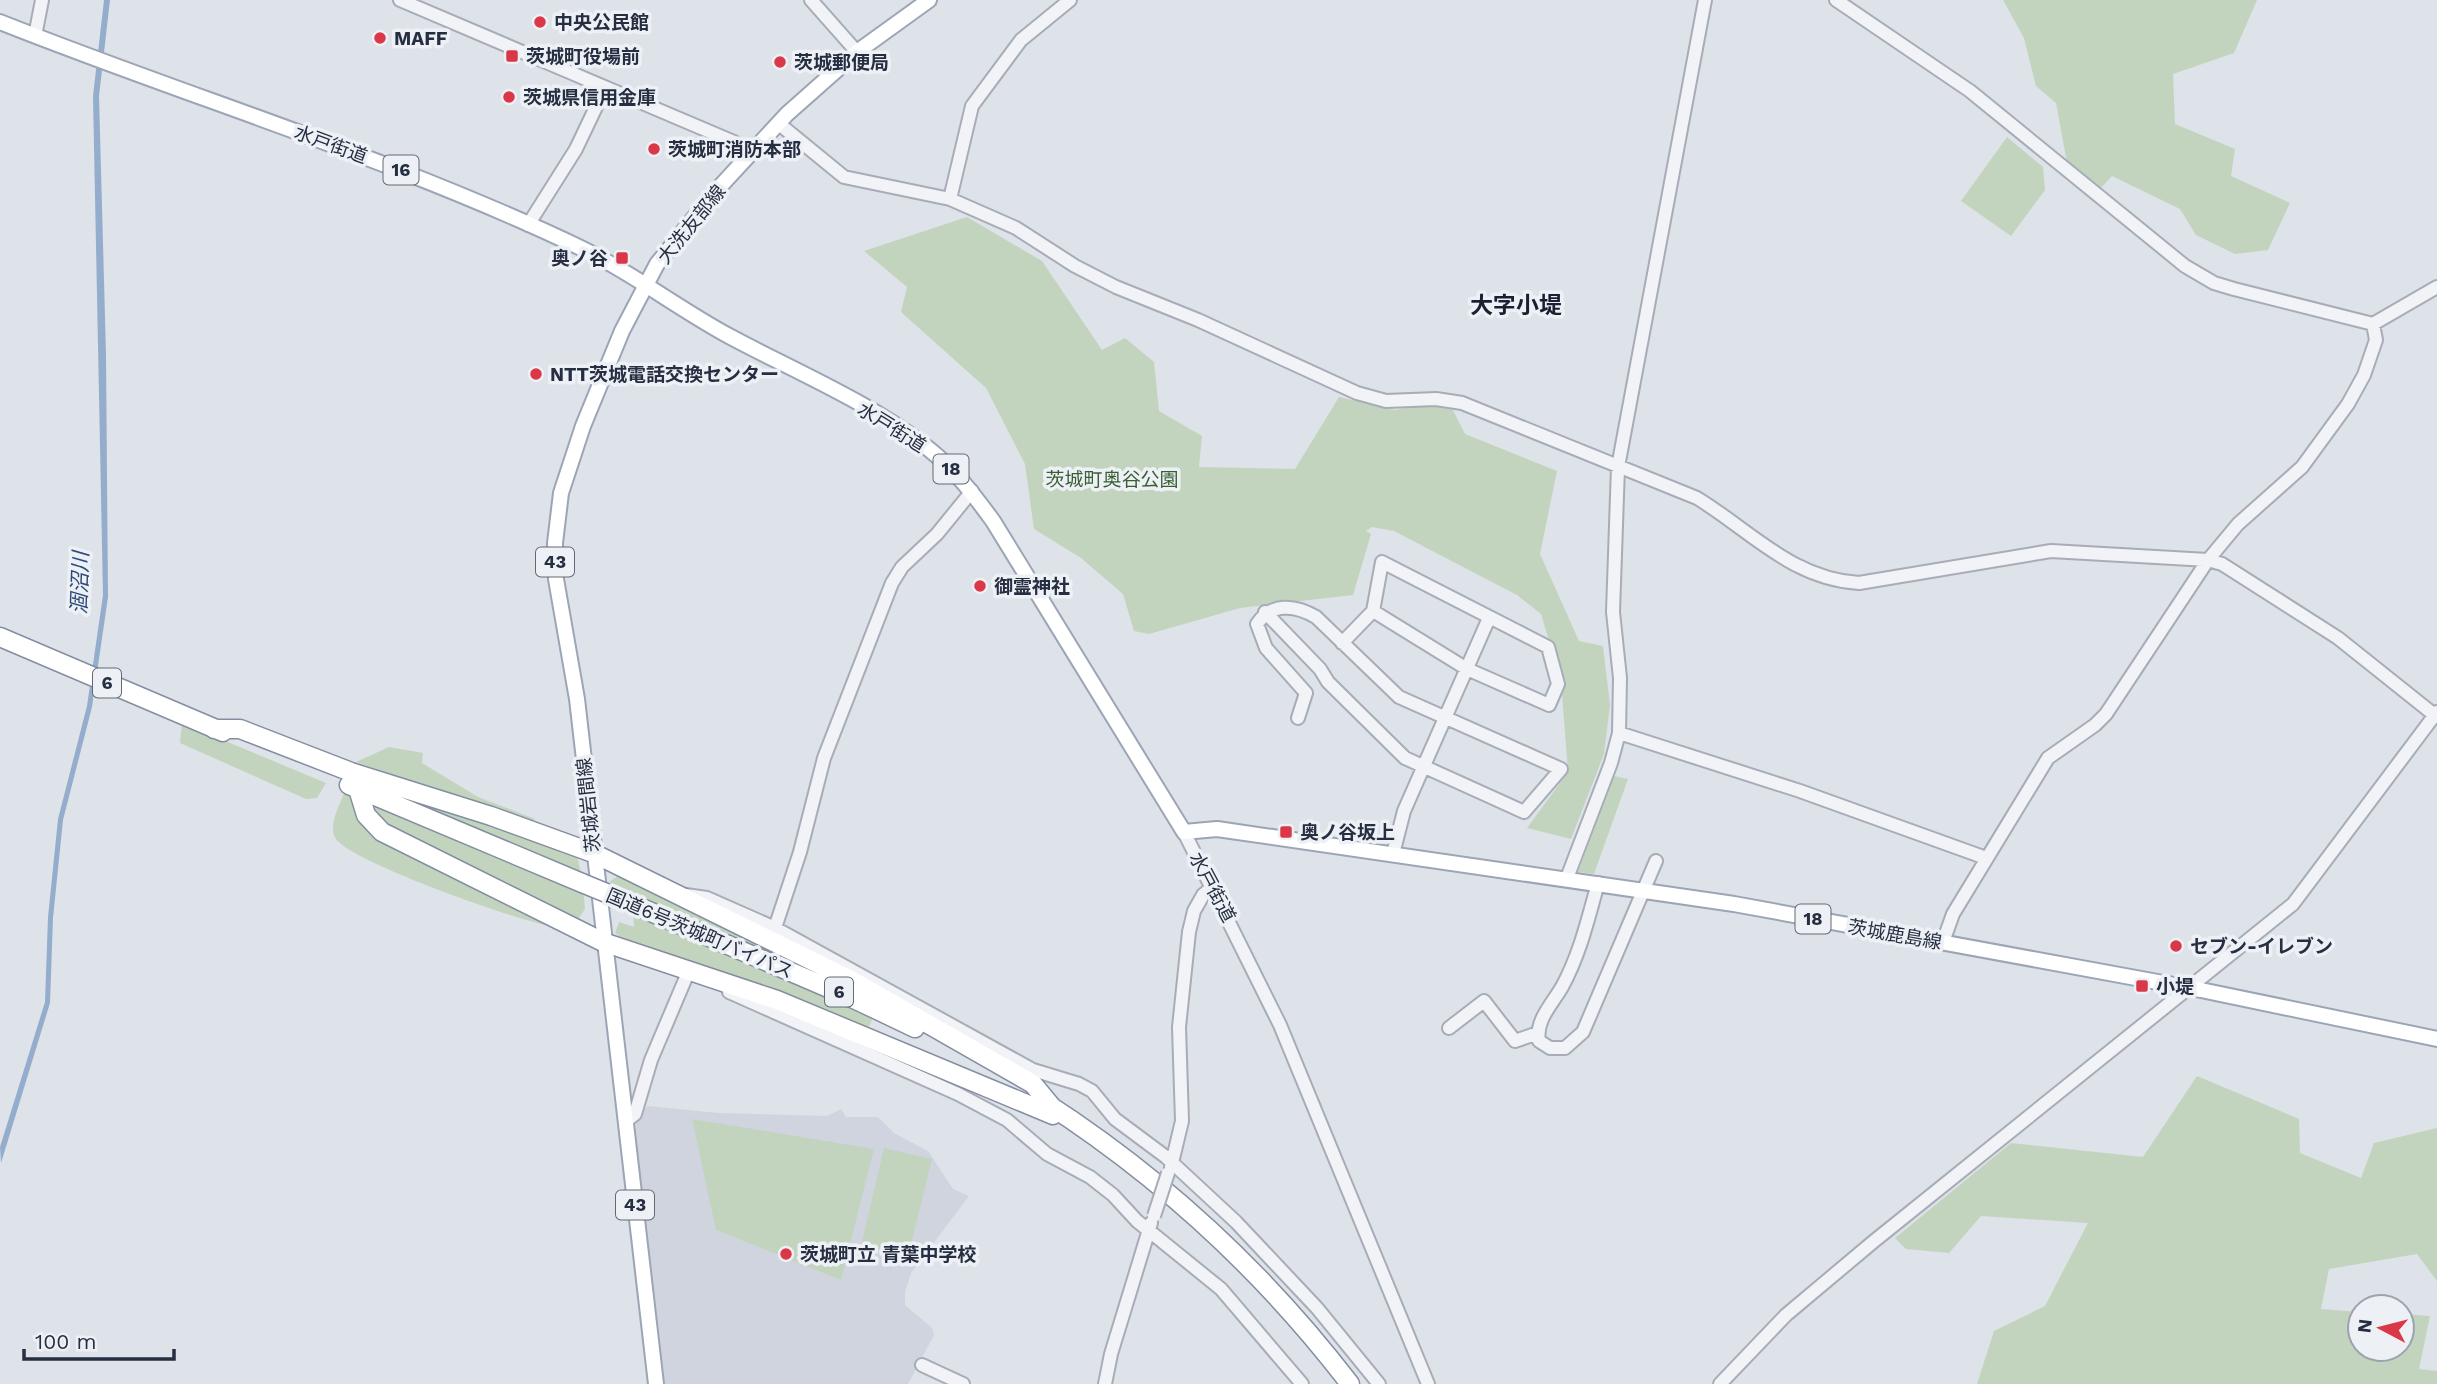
<svg xmlns="http://www.w3.org/2000/svg" width="2437" height="1384" viewBox="0 0 2437 1384" font-family="'Work Sans','Noto Sans JP',sans-serif">
<rect width="100%" height="100%" fill="#dee2e9"/>
<path fill="#d0d4de" d="M 648,1106 L 718,1113 L 827,1116 L 841,1109 L 846,1117 L 878,1117 L 894,1133 L 928,1151 L 953,1189 L 969,1196 L 911,1273 L 905,1292 L 905,1305 L 932,1328 L 934,1335 L 908,1384 L 664,1384 L 634,1132 L 640,1111 Z"/>
<path fill="#c3d4be" d="M 2003,0 L 2257,0 L 2234,53 L 2173,74 L 2175,124 L 2235,149 L 2231,176 L 2290,203 L 2268,250 L 2235,254 L 2196,235 L 2180,209 L 2112,176 L 2101,188 L 2067,163 L 2056,103 L 2036,86 L 2024,38 Z
M 2007,137 L 2043,167 L 2045,190 L 2011,236 L 1961,201 Z
M 967,217 L 1042,261 L 1102,350 L 1125,338 L 1154,362 L 1159,411 L 1202,436 L 1199,467 L 1295,469 L 1339,397 L 1395,410 L 1425,404 L 1453,410 L 1465,434 L 1557,471 L 1540,554 L 1579,641 L 1603,646 L 1610,705 L 1604,754 L 1571,839 L 1527,828 L 1568,772 L 1561,681 L 1541,614 L 1517,595 L 1394,531 L 1372,527 L 1366,531 L 1371,534 L 1353,595 L 1240,608 L 1149,634 L 1134,631 L 1123,594 L 1081,558 L 1034,529 L 1025,464 L 986,388 L 901,312 L 907,287 L 864,251 Z
M 182,723 L 326,783 L 317,798 L 306,799 L 180,743 Z
M 389,747 L 423,753 L 422,763 L 478,797 L 535,819 L 532,821 L 356,762 Z
M 1614,776 L 1628,779 L 1594,874 L 1578,872 Z
M 374,787 L 576,851 L 581,874 Z
M 344,793 L 350,797 L 360,816 L 559,928 C 526,924 353,863 336,839 C 327,827 340,805 344,793 Z
M 365,797 L 583,889 L 585,909 L 576,922 L 381,826 Z
M 623,873 L 767,942 L 833,981 L 611,887 L 610,881 Z
M 633,911 L 873,1017 L 867,1031 L 625,940 L 615,933 L 619,922 L 634,927 Z
M 2197,1076 L 2299,1119 L 2300,1153 L 2361,1178 L 2374,1143 L 2437,1128 L 2437,1281 L 2417,1254 L 2329,1269 L 2321,1309 L 2360,1312 L 2360,1349 L 2402,1349 L 2402,1314 L 2430,1316 L 2419,1369 L 2437,1371 L 2437,1384 L 1977,1384 L 1994,1331 L 2045,1306 L 2088,1223 L 1981,1216 L 1949,1253 L 1906,1249 L 1895,1238 L 2011,1143 L 2143,1157 Z
M 692,1119 L 874,1149 L 841,1280 L 716,1230 Z
M 884,1148 L 932,1159 L 908,1257 L 861,1246 Z"/>
<path fill="#95adcc" d="M 104,0 L 110,0 L 99,96 L 106,354 L 108,597 L 92,707 L 63,820 L 53,918 L 50,1003 L 1,1163 L 0,1147 L 45,1002 L 48,917 L 58,819 L 87,706 L 103,595 L 93,96 Z"/>
<g fill="none" stroke-linecap="round" stroke-linejoin="round">
<defs>
<path id="minor" d="M 400,0 L 734,142 L 749,153
M 811,0 L 857,52
M 1836,0 L 1970,91 L 2185,266 L 2214,283 L 2234,289 L 2373,324 L 2437,287
M 35,36 L 42,0
M 778,123 L 844,177 L 950,199 L 1016,228 L 1075,266 L 1116,287 L 1198,320 L 1357,393 L 1386,401 L 1436,399 L 1462,403 L 1697,498 C 1751,531 1792,579 1859,583 L 2051,551 L 2208,560 L 2222,564 L 2338,638 L 2437,717
M 950,199 L 972,106 L 1021,40 L 1070,0
M 528,225 L 576,149 L 605,88
M 1265,612 L 1320,669 L 1328,682 L 1405,758 L 1524,812 L 1561,769 L 1399,697 L 1316,617 C 1294,604 1271,603 1257,624 L 1266,648 L 1306,693 L 1298,718
M 1342,643 L 1373,611 L 1382,562 L 1548,647 L 1558,684 L 1549,705 L 1467,669 L 1373,611
M 1619,733 L 1800,791 L 1986,858
M 1184,832 L 1280,1025 L 1428,1384
M 1393,854 L 1404,811 L 1489,618
M 1567,878 L 1611,763 L 1619,733 L 1620,678 L 1613,612 L 1618,467 L 1705,0
M 1598,883 C 1588,919 1580,954 1562,987 C 1552,1004 1535,1021 1539,1041 L 1550,1048 L 1565,1048 L 1583,1032 L 1656,861
M 686,895 L 707,898 L 775,928 L 1033,1070 L 1079,1084 L 1092,1091 L 1115,1119 L 1166,1157 L 1236,1222 L 1317,1308 L 1379,1384
M 775,928 L 800,852 L 824,758 L 892,583 L 902,567 L 937,534 L 972,491
M 1943,942 L 1953,914 L 2048,758 L 2095,725 L 2106,714 L 2208,560 L 2238,524 L 2302,467 L 2348,404 L 2364,375 L 2376,340 L 2373,324
M 729,992 L 958,1094 L 1007,1120 L 1047,1154 L 1090,1177 L 1113,1195 L 1137,1221 L 1221,1289 L 1302,1384
M 1449,1028 L 1484,1001 L 1515,1041 L 1538,1033
M 625,1122 L 635,1114 L 651,1060 L 687,975
M 1171,1167 L 1182,1121 L 1179,1027 L 1189,932 L 1194,911 L 1203,895 L 1214,886
M 922,1365 L 963,1384
M 1105,1384 L 1111,1354 L 1151,1223
M 1720,1384 L 1786,1315 L 1873,1242 L 2293,904 L 2437,712"/>
<path id="major" d="M 0,22 C 194,99 395,159 583,249 C 634,274 679,309 729,336 C 792,370 874,404 930,450 C 955,470 974,495 993,521 L 1184,832 L 1217,829 L 1734,904 L 2201,990 L 2437,1039
M 656,1384 L 577,699 L 556,579 L 555,543 L 561,493 L 583,426 L 622,331 L 657,264 L 715,192 L 787,114 L 857,52 L 929,0"/>
<path id="highway" d="M 0,637 L 223,732
M 214,729 L 240,729 L 351,772 L 491,816 L 593,853 L 851,980 L 1033,1084 L 1052,1107
M 349,785 L 582,883
M 358,789 L 366,815 L 382,832 L 603,942 L 777,1000 L 1053,1115
M 616,897 L 854,999 L 915,1028
M 1043,1101 C 1161,1177 1265,1273 1350,1384"/>
</defs>
<use href="#minor" stroke="#a7acb7" stroke-width="16"/>
<use href="#major" stroke="#9ca5b6" stroke-width="18"/>
<use href="#highway" stroke="#848ea1" stroke-width="21"/>
<use href="#minor" stroke="#f1f3f7" stroke-width="12"/>
<use href="#major" stroke="#fff" stroke-width="14"/>
<use href="#highway" stroke="#fff" stroke-width="18"/>
<defs>
<path id="minor-bridge" d="M 1154,1216 L 1168,1173"/>
<path id="highway-bridge" d="M 582,883 L 616,897"/>
</defs>
<use href="#minor-bridge" stroke="#a7acb7" stroke-width="16" stroke-linecap="butt"/>
<use href="#highway-bridge" stroke="#848ea1" stroke-width="21" stroke-linecap="butt"/>
<use href="#minor-bridge" stroke="#f1f3f7" stroke-width="12"/>
<use href="#highway-bridge" stroke="#fff" stroke-width="18"/>
</g>
<g fill="#da3748" stroke="#edf1f6" stroke-width="2.5">
<circle cx="540" cy="22" r="7"/>
<circle cx="380" cy="38" r="7"/>
<rect x="505" y="49" width="14" height="14" rx="3.5"/>
<circle cx="780" cy="62" r="7"/>
<circle cx="509" cy="97" r="7"/>
<circle cx="654" cy="149" r="7"/>
<rect x="615" y="251" width="14" height="14" rx="3.5"/>
<circle cx="536" cy="374" r="7"/>
<circle cx="980" cy="586" r="7"/>
<rect x="1279" y="825" width="14" height="14" rx="3.5"/>
<circle cx="2176" cy="946" r="7"/>
<rect x="2135" y="979" width="14" height="14" rx="3.5"/>
<circle cx="786" cy="1254" r="7"/>
</g>
<g text-anchor="middle" stroke-width="7" stroke-linejoin="round" paint-order="stroke">
<g fill="#edf1f6" stroke="#626877" stroke-width="2">
<rect x="383.5" y="155.5" width="35" height="29" rx="5"/>
<rect x="933.5" y="454.5" width="35" height="29" rx="5"/>
<rect x="536" y="547.5" width="38" height="29" rx="5"/>
<rect x="93" y="668.5" width="28" height="29" rx="5"/>
<rect x="1795.5" y="904.5" width="35" height="29" rx="5"/>
<rect x="825" y="977.5" width="28" height="29" rx="5"/>
<rect x="616" y="1190.5" width="38" height="29" rx="5"/>
</g>
<g font-size="18" font-weight="bold" fill="#262e41">
<text x="401" y="176">16</text>
<text x="951" y="475">18</text>
<text x="555" y="568">43</text>
<text x="107" y="689">6</text>
<text x="1813" y="925">18</text>
<text x="839" y="998">6</text>
<text x="635" y="1211">43</text>
</g>
<g font-size="19" font-weight="bold" fill="#262e41" stroke="#edf1f6" text-anchor="start">
<text x="554" y="29">中央公民館</text>
<text x="394" y="45">MAFF</text>
<text x="526" y="63">茨城町役場前</text>
<text x="794" y="69">茨城郵便局</text>
<text x="523" y="104">茨城県信用金庫</text>
<text x="668" y="156">茨城町消防本部</text>
<text x="608" y="265" text-anchor="end">奥ノ谷</text>
<text x="550" y="381">NTT茨城電話交換センター</text>
<text x="994" y="593">御霊神社</text>
<text x="1300" y="839">奥ノ谷坂上</text>
<text x="2190" y="953">セブン-イレブン</text>
<text x="2156" y="993">小堤</text>
<text x="800" y="1261">茨城町立 青葉中学校</text>
</g>
<g font-size="19" fill="#262e41" stroke="#edf1f6">
<text transform="translate(331 144) rotate(20)" y="7">水戸街道</text>
<text transform="translate(691 224) rotate(-51)" y="7">大洗友部線</text>
<text transform="translate(892 427) rotate(32)" y="7">水戸街道</text>
<text transform="translate(588 805) rotate(-96)" y="7">茨城岩間線</text>
<text transform="translate(1213 887) rotate(62)" y="7">水戸街道</text>
<text transform="translate(700 933) rotate(23)" y="7">国道6号茨城町バイパス</text>
<text transform="translate(1895 934) rotate(10)" y="7">茨城鹿島線</text>
</g>
<g font-size="19" fill="#385e32" stroke="#edf1f6">
<text x="1112" y="486">茨城町奥谷公園</text>
</g>
<g font-size="21" font-style="italic" fill="#2c4b79" stroke="#edf1f6">
<text transform="translate(80 583) rotate(-88)" y="7">涸沼川</text>
</g>
<g font-size="23" font-weight="bold" fill="#182032" stroke="#edf1f6">
<text x="1516" y="313">大字小堤</text>
</g>
</g>
<g transform="translate(2381 1328) rotate(277)"><circle r="33" fill="#edf1f6" stroke="#9da3ae" stroke-width="2"/>
<path d="M0-5L12 26L0 18L-12 26Z" fill="#da3748"/>
<text y="-10" font-size="19" font-weight="bold" text-anchor="middle" fill="#262e41">N</text>
</g>
<path d="M24 1349v10h150v-10" fill="none" stroke="#262e41" stroke-width="3.5"/>
<text x="35" y="1349" font-size="21" fill="#262e41" stroke="#edf1f6" stroke-width="5" paint-order="stroke">100 m</text>
</svg>
